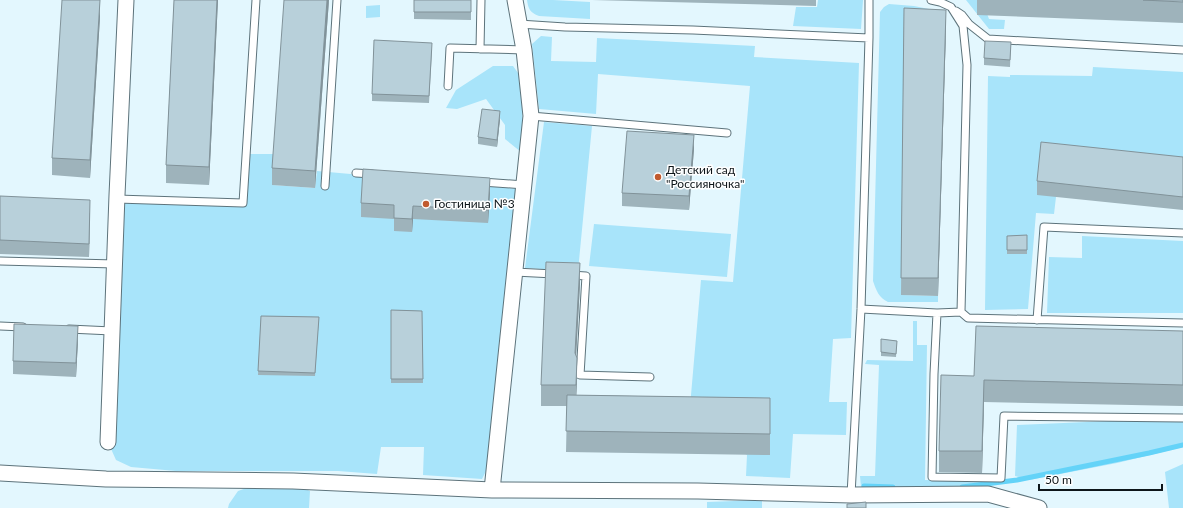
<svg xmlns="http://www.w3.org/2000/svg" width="1183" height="508" viewBox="0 0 1183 508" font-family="Lato,sans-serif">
<rect width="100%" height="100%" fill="#e3f7fe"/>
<path fill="#a8e4fa" d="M 527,0 L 553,0 L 590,2 L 590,19 L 539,16 C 530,13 528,8 527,0 Z
M 818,0 L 863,0 L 861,29 L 793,26 L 796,7 L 817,7 Z
M 966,0 L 982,0 L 989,19 L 1005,20 L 1004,29 L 989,29 Z
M 889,4 L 914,6 L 944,12 L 946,28 L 905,25 L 902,295 L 938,296 L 938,302 L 888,302 C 879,298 876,290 873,281 L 880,12 L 884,7 Z
M 380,5 L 380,17 L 366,18 L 366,6 Z
M 541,36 L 552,37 L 551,61 L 596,62 L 597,38 L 755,46 L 754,57 L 859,63 L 851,338 L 833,339 L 829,402 L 847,402 L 846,435 L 793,434 L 790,478 L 746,476 L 747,455 L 689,418 L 701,280 L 733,282 L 750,86 L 598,74 L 596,114 L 539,109 L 532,44 Z
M 493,66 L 513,66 L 521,77 L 523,136 L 521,152 L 505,139 L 505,125 L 486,99 L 457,109 L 446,108 L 456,90 Z
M 1093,67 L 1183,72 L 1183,170 L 1056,197 L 1054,214 L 1036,213 L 1028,309 L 985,310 L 988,76 L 1010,77 L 1010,75 L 1092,76 Z
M 544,122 L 592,126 L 578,271 L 525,268 Z
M 246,154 L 274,154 L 272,185 L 315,188 L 317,171 L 519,189 L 491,461 L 482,479 L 423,475 L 424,447 L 381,447 L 377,474 L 338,471 L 176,471 L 131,467 L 116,460 L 108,442 L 117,199 L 243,203 Z
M 594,224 L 731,234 L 727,277 L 589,266 Z
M 1082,236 L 1183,241 L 1183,313 L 1047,313 L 1049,257 L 1082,258 Z
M 913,321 L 917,321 L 917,345 L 927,345 L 925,480 L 995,481 L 969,490 L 866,491 L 861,487 L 860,476 L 875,476 L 879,365 L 865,364 L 867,360 L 913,361 Z
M 1110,421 L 1183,422 L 1183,447 L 1117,463 L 1029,480 L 1015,476 L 1017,425 Z
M 1183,464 L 1183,508 L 1169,508 L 1165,472 Z
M 255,485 L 296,485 L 310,491 L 309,508 L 228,508 L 229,504 L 238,491 Z
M 762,500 L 762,508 L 707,508 L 707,502 Z"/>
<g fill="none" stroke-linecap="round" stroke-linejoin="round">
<path stroke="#64d3f8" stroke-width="5" d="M 864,486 L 893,487
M 962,487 L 1017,480 L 1149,453 L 1183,445"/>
<defs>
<path id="service" d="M 931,0 L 940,2 L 951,7 L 963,26 L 967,65 L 961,312 L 937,313 L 934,374 L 932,477 L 1001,478 L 1004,416 L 1183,418
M 956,11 L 962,15 L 969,24 L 988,39 L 1183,50
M 519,24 L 565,27 L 693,30 L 869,38 L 869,0
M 480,49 L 481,0
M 448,86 L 450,48 L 524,50
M 531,116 L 727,133
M 356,173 L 372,174
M 482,182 L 524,185
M 325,186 L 337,0
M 117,199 L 243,203 L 256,0
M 0,261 L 115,264
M 515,272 L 554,274
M 571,275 L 586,276 L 580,375 L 650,377
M 861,309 L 937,313
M 961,312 L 968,318 L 1183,323
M 1037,320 L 1044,227 L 1183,233
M 0,326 L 23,327
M 69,329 L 112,331
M 851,495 L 861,309 L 869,38"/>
<path id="minor" d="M 108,442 L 117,195 L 126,0
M 0,473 L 106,479 L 293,481 L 492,490 L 698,491 L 851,495 L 988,494 L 1039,508
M 492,490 L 531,116 L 524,50 L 515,0"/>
</defs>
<use href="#service" stroke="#5d737b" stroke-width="9"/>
<use href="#minor" stroke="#5d737b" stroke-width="17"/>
<use href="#service" stroke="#fff" stroke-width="7"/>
<use href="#minor" stroke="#fff" stroke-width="15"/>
</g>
<path fill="#9eb3bb" d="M 174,0 L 218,0 L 209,185 L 166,183 L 166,165 Z
M 329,0 L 315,188 L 272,185 L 272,168 Z
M 414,0 L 471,0 L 471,20 L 414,19 Z
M 584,0 L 816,0 L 816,6 L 592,0 Z
M 977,0 L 1183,0 L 1183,23 L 977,15 Z
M 904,8 L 946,28 L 938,296 L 901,295 Z
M 100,17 L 90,178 L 52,175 L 52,158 Z
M 1011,42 L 1010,67 L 984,65 L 984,58 Z
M 432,50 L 429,103 L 372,101 L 372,94 Z
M 500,119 L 497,147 L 478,144 L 478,137 Z
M 694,149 L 689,210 L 622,206 L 622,193 Z
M 1183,157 L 1183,210 L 1037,195 L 1037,181 Z
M 490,192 L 488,223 L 413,219 L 412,232 L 394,231 L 394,219 L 361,217 L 361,203 Z
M 0,196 L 90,213 L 89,257 L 0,254 Z
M 1027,235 L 1027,254 L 1007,254 L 1007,236 Z
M 580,284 L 576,356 L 577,379 L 576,395 L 770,398 L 770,455 L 566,452 L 567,406 L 541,406 L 541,385 Z
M 391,310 L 422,311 L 423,383 L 391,383 Z
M 261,316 L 319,317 L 315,376 L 258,375 Z
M 1183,331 L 1183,406 L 984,402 L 982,473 L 939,472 L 939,451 L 974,376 Z
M 881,339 L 897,341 L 896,357 L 881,356 Z
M 78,340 L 76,377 L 13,374 L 13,361 Z"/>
<path fill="#819299" d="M 100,0 L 100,17 L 90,178 L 90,160 Z
M 217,0 L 218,0 L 209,185 L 209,167 Z
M 327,0 L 329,0 L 315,188 L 315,171 Z
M 946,10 L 946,28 L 938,296 L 938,278 Z
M 500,111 L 500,119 L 497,147 L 497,140 Z
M 694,135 L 694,149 L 689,210 L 689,196 Z
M 490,178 L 490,192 L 488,223 L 488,210 Z
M 90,200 L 90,213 L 89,257 L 89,244 Z
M 413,206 L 413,219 L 412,232 L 412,219 Z
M 580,263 L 580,284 L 575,375 L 575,353 Z
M 78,326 L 78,340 L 76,377 L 76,363 Z
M 577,358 L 577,379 L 576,406 L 576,385 Z
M 984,380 L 984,402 L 982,473 L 982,451 Z"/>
<path fill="#b8d0da" stroke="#819299" d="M 62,0 L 100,0 L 90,160 L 52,158 Z
M 174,0 L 217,0 L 209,167 L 166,165 Z
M 284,0 L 327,0 L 315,171 L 272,168 Z
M 414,0 L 471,0 L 471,12 L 414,12 Z
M 1143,0 L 1183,0 L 1183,2 Z
M 904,8 L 946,10 L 938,278 L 901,278 Z
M 374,40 L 432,43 L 429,96 L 372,94 Z
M 985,41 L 1011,42 L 1010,60 L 984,58 Z
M 482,109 L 500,111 L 497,140 L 478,137 Z
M 627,131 L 694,135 L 689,196 L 622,193 Z
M 1041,142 L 1183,157 L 1183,197 L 1037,181 Z
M 363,169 L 490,178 L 488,210 L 413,206 L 412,219 L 394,218 L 394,205 L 361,203 Z
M 0,196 L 90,200 L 89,244 L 0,240 Z
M 1027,235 L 1027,250 L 1007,250 L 1007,236 Z
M 546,262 L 580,263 L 575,353 L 577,358 L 576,385 L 541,385 Z
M 391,310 L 422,311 L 423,379 L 391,379 Z
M 261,316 L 319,317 L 315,373 L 258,371 Z
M 14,324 L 78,326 L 76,363 L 13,361 Z
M 976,326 L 1183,331 L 1183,385 L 984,380 L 982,451 L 939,451 L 941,375 L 974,376 Z
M 881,339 L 897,341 L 896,354 L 881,352 Z
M 567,395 L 770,398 L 770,434 L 566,431 Z
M 866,502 L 866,508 L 847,508 L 847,504 Z"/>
<g fill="#c15a2e" stroke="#fff" stroke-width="1.5">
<circle cx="658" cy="177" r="4"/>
<circle cx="426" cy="204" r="4"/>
</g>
<g text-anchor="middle" stroke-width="3" stroke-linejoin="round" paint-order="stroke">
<g font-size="12" fill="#0d1519" stroke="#fff" text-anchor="start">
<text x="666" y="174">Детский сад<tspan x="666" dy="14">"Россияночка"</tspan></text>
<text x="434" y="208">Гостиница №3</text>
</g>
</g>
<path d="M1039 484v6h123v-6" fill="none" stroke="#0d1519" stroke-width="2"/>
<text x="1045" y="484" font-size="12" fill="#0d1519" stroke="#ffffff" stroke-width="3" paint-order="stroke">50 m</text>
</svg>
